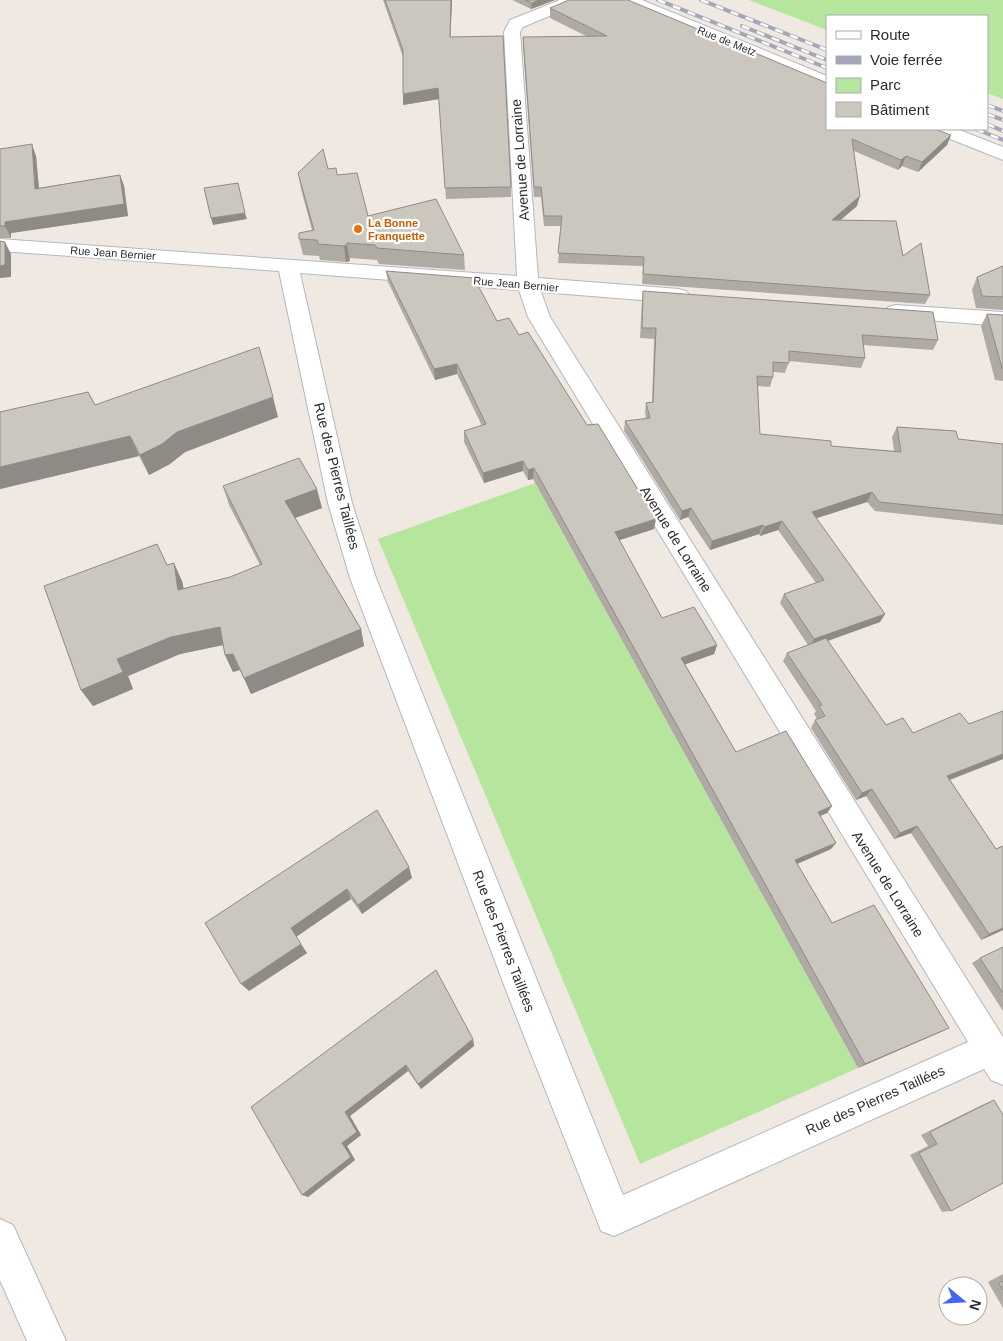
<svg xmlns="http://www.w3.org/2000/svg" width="1003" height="1341" viewBox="0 0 1003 1341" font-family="Arial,sans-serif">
<rect width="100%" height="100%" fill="#efe9e1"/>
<path fill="#b6e59e" d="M 749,0 L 1003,0 L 1003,99 L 987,93 L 987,16 L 827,16 L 827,30 Z
M 535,483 L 858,1068 L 640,1164 L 378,539 Z"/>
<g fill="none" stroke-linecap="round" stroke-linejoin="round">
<defs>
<path id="street" d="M 560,0 L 583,0 L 581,3 L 523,27 L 520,32 L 538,278 L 679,289 L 686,291 L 690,296 L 686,301 L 679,303 L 541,292 L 550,317 L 1003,1037 L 1003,1085 L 991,1080 L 984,1069 L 614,1236 L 601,1231 L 596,1218 L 509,998 L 350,578 L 328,503 L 279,271 L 0,251 L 0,239 L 517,276 L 504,32 L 510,20 ZM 300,273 L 519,290 L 528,317 L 968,1042 L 623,1195 L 376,578 L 352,503 Z
M 620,0 L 642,0 L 827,76 L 827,87 L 622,3 Z
M 932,129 L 957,129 L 1003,147 L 1003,160 L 935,133 Z
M 896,305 L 1003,312 L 1003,326 L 888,317 L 885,312 L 888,307 Z"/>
<path id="secondary" d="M 0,1219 L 13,1225 L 66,1341 L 27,1341 L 0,1280 Z"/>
</defs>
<use href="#street" stroke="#b4b7c1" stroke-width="2"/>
<use href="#secondary" stroke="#b4b7c1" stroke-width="2"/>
<use href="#street" fill="#fff" fill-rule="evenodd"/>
<use href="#secondary" fill="#fff" fill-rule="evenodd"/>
<defs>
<path id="rail" d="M 658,0 L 827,68
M 701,0 L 827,50
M 742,26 L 827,60
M 987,105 L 1003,111
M 987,114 L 1003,120
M 987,124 L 1003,131
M 976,129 L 1003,140"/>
</defs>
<use href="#rail" stroke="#a3a6b8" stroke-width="4"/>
<use href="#rail" stroke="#fff" stroke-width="2.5" stroke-dasharray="8" stroke-linecap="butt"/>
</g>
<path fill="#afaba4" d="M 383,0 L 452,0 L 450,37 L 511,187 L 511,197 L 446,199 L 439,99 L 403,105 L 403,57 Z
M 512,0 L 555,0 L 531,9 Z
M 550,8 L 951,135 L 947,145 L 918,172 L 902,166 L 898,170 L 854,151 L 857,206 L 840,220 L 903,256 L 930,295 L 925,304 L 642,284 L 643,266 L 558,263 L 561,226 L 544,226 L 541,197 L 534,197 L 523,46 L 523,37 L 586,36 L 550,18 Z
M 0,149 L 36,156 L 39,188 L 120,175 L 124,186 L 128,216 L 11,233 L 11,238 L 0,238 Z
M 328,169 L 337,175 L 368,216 L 464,255 L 465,270 L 379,264 L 377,260 L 349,258 L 350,261 L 346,262 L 320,260 L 319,256 L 303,255 L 299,239 L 312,230 L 301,189 L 298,173 Z
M 1003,266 L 1003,310 L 976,308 L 972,290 L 977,277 Z
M 386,271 L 497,321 L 519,335 L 656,519 L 654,529 L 619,540 L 662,618 L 717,645 L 714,654 L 685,664 L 736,752 L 832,806 L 827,813 L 820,816 L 831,849 L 797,864 L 832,923 L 949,1028 L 858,1068 L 533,479 L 528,480 L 523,471 L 484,483 L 464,442 L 464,431 L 482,426 L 457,374 L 435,380 L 388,282 Z
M 643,291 L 938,340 L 933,350 L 863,345 L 865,358 L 861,368 L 789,361 L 785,373 L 773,372 L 773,377 L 770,387 L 758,386 L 760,434 L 831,446 L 894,451 L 892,437 L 897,427 L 958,439 L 1003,444 L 1003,525 L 875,511 L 867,502 L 816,518 L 885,614 L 880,622 L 828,641 L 886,725 L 913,733 L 969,724 L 1003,711 L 1003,759 L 950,780 L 996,849 L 1003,846 L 1003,930 L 981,940 L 911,833 L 894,839 L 866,796 L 856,800 L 811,728 L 815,720 L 817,719 L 814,714 L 816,711 L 783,661 L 787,653 L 808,645 L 780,603 L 784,594 L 816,583 L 778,530 L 760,536 L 759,534 L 710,550 L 688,517 L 680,520 L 624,431 L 625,421 L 646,419 L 645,412 L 646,403 L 652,402 L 654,339 L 640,338 L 642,301 Z
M 987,314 L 1003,315 L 1003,381 L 995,380 L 981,326 Z
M 95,405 L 278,417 L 185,452 L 170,464 L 149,475 L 139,456 L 0,489 L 0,412 Z
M 223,486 L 322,508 L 295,518 L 361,629 L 364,646 L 251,694 L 240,670 L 233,672 L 225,655 L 223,645 L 180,654 L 128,676 L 133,689 L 93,706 L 81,690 L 167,565 L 182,581 L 184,589 L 230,577 L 260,565 L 229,505 Z
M 377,810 L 412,878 L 362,914 L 351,899 L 296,937 L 307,953 L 249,991 Z
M 1003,947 L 1003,1011 L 972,963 L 980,958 Z
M 473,1039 L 474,1046 L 421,1089 L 408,1071 L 350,1116 L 361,1135 L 347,1146 L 355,1160 L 308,1197 L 251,1107 Z
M 994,1100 L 951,1211 L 942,1212 L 910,1155 L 928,1146 L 921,1135 L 984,1104 Z
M 1003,1274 L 1003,1308 L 988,1282 Z"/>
<path fill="#8e8b86" d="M 451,0 L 452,0 L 450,47 L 450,37 Z
M 539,0 L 555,0 L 531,9 L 532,3 Z
M 438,88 L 439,99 L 403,105 L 403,94 Z
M 951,135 L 947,145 L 918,172 L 922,162 Z
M 32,144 L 36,156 L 40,200 L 35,189 Z
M 906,156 L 902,166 L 898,170 L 901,160 Z
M 120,175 L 124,186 L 128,216 L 11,233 L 11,238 L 5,226 L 5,222 Z
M 860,196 L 857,206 L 829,230 L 832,220 Z
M 245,213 L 247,219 L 213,225 L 211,218 Z
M 5,242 L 11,254 L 11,277 L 0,278 L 0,266 Z
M 347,245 L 350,261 L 346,262 L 344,246 Z
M 457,364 L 457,374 L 435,380 L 434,369 Z
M 273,397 L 278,417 L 185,452 L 170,464 L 149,475 L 140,455 L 177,432 Z
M 130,436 L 139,456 L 0,489 L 0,467 Z
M 523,461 L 523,471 L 484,483 L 483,473 Z
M 534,468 L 533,479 L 528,480 L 528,470 Z
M 317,489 L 322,508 L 290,520 L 285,501 Z
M 872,492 L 867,502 L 808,521 L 812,512 Z
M 691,508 L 688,517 L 680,520 L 682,511 Z
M 656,519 L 654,529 L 614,542 L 615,532 Z
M 782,521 L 778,530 L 760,536 L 764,527 Z
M 763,525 L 759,534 L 710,550 L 712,541 Z
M 174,563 L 182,581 L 187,607 L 178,590 Z
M 885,614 L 880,622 L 810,647 L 814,639 Z
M 220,627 L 228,644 L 180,654 L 128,676 L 133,689 L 93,706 L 81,690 L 117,659 L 171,637 Z
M 361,629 L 364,646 L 251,694 L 244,678 Z
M 717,645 L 714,654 L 678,667 L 681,658 Z
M 233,654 L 240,670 L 233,672 L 225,655 Z
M 1003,754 L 1003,759 L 941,783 L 947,776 Z
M 872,789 L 866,796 L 856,800 L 862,793 Z
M 832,806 L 827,813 L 813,819 L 818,812 Z
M 917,826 L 911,833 L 894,839 L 900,833 Z
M 836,843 L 831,849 L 790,867 L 795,860 Z
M 409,867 L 412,878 L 362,914 L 358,905 Z
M 347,889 L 351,899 L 296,937 L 291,928 Z
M 1003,928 L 1003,930 L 981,940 L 989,934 Z
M 301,944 L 307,953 L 249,991 L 241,984 Z
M 949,1028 L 941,1032 L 858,1068 L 865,1064 Z
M 473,1039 L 474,1046 L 421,1089 L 418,1084 Z
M 406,1065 L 408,1071 L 350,1116 L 361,1135 L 347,1146 L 355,1160 L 308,1197 L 302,1195 L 342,1143 L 345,1112 Z"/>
<path fill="#cbc7bf" stroke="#8e8b86" d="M 385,0 L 451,0 L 450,37 L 503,36 L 511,187 L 445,188 L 438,88 L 403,94 L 403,50 Z
M 525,0 L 539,0 L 532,3 Z
M 569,0 L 628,0 L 827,83 L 827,129 L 935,129 L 951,135 L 922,162 L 906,156 L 901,160 L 852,139 L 860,196 L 832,220 L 896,221 L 903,256 L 921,243 L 930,295 L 643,274 L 644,257 L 558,253 L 562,216 L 544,216 L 541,187 L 534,187 L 523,37 L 607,36 L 550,8 Z
M 32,144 L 35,189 L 120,175 L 124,204 L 5,222 L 5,226 L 0,226 L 0,149 Z
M 323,149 L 328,169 L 336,168 L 337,175 L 357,173 L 368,216 L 436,199 L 464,255 L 377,248 L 375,245 L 347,243 L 347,245 L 344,246 L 318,244 L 317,240 L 299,239 L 299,233 L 314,230 L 298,173 Z
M 238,183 L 245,213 L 211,218 L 204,188 Z
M 0,241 L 5,242 L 5,265 L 0,266 Z
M 1003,266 L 1003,297 L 982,296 L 977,277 Z
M 386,271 L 474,278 L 497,321 L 509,318 L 519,335 L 528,332 L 587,425 L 598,424 L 656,519 L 615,532 L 662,618 L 694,607 L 717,645 L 681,658 L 736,752 L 786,731 L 832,806 L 818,812 L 836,843 L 795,860 L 832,923 L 874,905 L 949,1028 L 865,1064 L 534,468 L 528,470 L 523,461 L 483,473 L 464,431 L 486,424 L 457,364 L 434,369 Z
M 643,291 L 933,312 L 938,340 L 862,335 L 865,358 L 789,351 L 789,363 L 773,362 L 773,377 L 757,376 L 760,434 L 831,441 L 831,446 L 901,452 L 897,427 L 956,431 L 958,439 L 1003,444 L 1003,515 L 879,502 L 872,492 L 812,512 L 885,614 L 814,639 L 784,594 L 824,580 L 782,521 L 764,527 L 763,525 L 712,541 L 691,508 L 682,511 L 625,421 L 650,418 L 646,403 L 653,402 L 656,328 L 642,328 Z
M 987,314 L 1003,315 L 1003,368 L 1002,368 Z
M 259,347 L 273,397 L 177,432 L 162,444 L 140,455 L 130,436 L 0,467 L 0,412 L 88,392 L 95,405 Z
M 299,458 L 317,489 L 285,501 L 361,629 L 244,678 L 233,654 L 225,655 L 220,627 L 171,637 L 117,659 L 123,672 L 81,690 L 44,586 L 157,544 L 167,565 L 174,563 L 178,590 L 230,577 L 262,564 L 223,486 Z
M 826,638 L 886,725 L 903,718 L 913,733 L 960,713 L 969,724 L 1003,711 L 1003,754 L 947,776 L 996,849 L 1003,846 L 1003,928 L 989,934 L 917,826 L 900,833 L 872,789 L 862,793 L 815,720 L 825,716 L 819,706 L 822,705 L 787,653 Z
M 377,810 L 409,867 L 358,905 L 347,889 L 291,928 L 301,944 L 241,984 L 205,923 Z
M 1003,947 L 1003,993 L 980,958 Z
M 436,970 L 473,1039 L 418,1084 L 406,1065 L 345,1112 L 357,1132 L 342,1143 L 351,1157 L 302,1195 L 251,1107 Z
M 994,1100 L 1003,1115 L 1003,1183 L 951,1211 L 919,1153 L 937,1144 L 930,1132 Z
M 1003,1281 L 1003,1290 L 999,1283 Z"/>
<circle fill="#e8710a" stroke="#fff" stroke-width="2" cx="358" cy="229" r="5"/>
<g text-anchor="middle" stroke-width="4.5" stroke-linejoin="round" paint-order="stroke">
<g font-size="11" fill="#2e2e2e" stroke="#fff">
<text transform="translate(727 41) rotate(22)" y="4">Rue de Metz</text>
<text transform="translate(113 253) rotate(4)" y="4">Rue Jean Bernier</text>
<text transform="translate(516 284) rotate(5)" y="4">Rue Jean Bernier</text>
</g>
<g font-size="11" font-weight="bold" fill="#c56008" stroke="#fff" text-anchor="start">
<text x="368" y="227">La Bonne<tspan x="368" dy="13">Franquette</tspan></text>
</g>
<g font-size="14" fill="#2e2e2e" stroke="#fff">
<text transform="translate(520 160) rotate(-94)" y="5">Avenue de Lorraine</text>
<text transform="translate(337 476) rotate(76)" y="5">Rue des Pierres Taillées</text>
<text transform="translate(676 539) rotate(58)" y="5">Avenue de Lorraine</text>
<text transform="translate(888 884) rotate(58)" y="5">Avenue de Lorraine</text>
<text transform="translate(504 941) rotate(69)" y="5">Rue des Pierres Taillées</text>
<text transform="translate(875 1100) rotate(-24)" y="5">Rue des Pierres Taillées</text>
</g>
</g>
<rect x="826" y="15" width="162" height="115" fill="#ffffff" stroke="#ababab"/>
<rect x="836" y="31" width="25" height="8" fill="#ffffff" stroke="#ababab"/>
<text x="870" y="40" font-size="15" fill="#2e2e2e">Route</text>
<rect x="836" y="56" width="25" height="8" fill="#a3a6b8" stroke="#ababab"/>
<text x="870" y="65" font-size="15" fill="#2e2e2e">Voie ferrée</text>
<rect x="836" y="78" width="25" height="15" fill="#b6e59e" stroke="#ababab"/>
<text x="870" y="90" font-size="15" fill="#2e2e2e">Parc</text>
<rect x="836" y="102" width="25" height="15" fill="#cbc7bf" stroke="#ababab"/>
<text x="870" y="115" font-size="15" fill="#2e2e2e">Bâtiment</text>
<g transform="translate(963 1301) rotate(108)"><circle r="24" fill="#ffffff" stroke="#ababab"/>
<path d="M0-4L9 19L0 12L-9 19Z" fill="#4264fb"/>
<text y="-8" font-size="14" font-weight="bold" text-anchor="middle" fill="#2e2e2e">N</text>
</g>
</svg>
